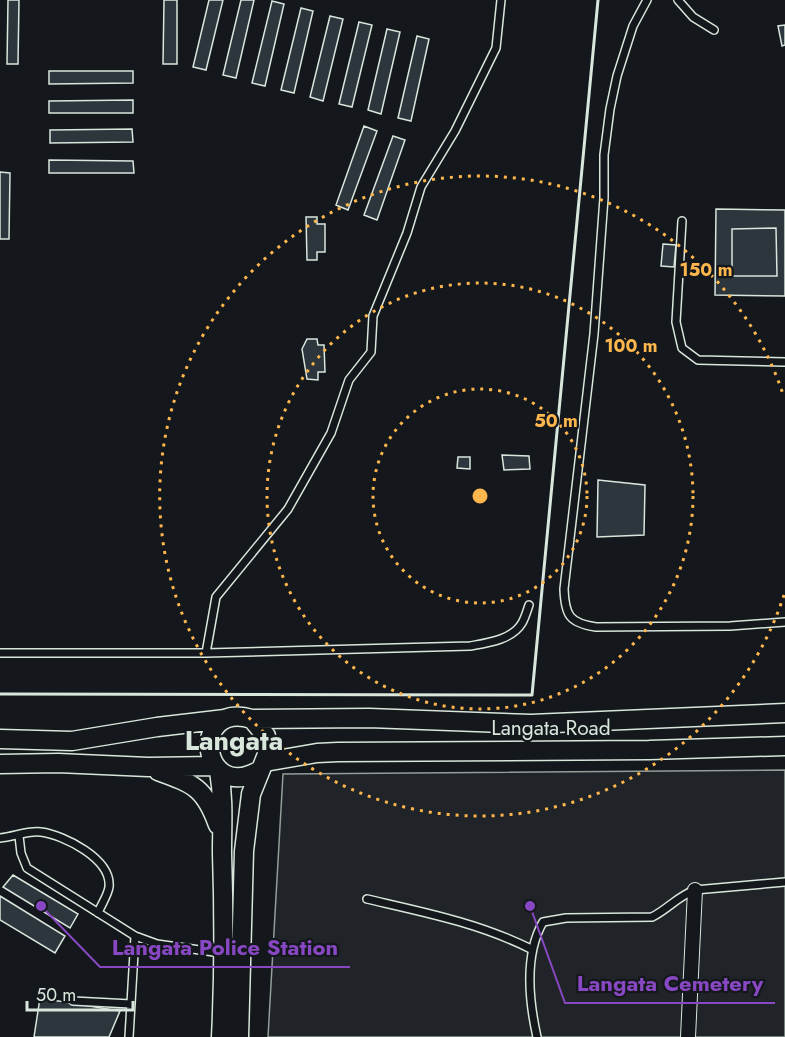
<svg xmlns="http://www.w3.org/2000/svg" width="785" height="1037" viewBox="0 0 785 1037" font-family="Jost,sans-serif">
<rect width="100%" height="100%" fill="#14181c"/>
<path fill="#202428" stroke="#939e99" stroke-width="1.5" d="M 785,770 L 785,1037 L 268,1037 L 283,774 Z"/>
<path fill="#2c363c" stroke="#d8e6dc" stroke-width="1.5" d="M 8,0 L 19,0 L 18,64 L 7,64 Z
M 164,0 L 177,0 L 177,64 L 163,64 Z
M 209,0 L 223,0 L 206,70 L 193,67 Z
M 241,0 L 254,0 L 236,78 L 223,75 Z
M 272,1 L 284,4 L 265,86 L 252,83 Z
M 301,8 L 313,11 L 294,93 L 281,90 Z
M 330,16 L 343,19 L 323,101 L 310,97 Z
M 359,22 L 372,25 L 352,107 L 339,104 Z
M 785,25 L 785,45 L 782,46 L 778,26 Z
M 387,29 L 400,32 L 381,114 L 368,110 Z
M 417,36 L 429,39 L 411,121 L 398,118 Z
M 49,71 L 133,71 L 133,83 L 49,84 Z
M 133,100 L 133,113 L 49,113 L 49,101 Z
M 364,126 L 377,131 L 348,210 L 336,205 Z
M 132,129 L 133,142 L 50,143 L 50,130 Z
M 393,136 L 405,140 L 377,220 L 364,215 Z
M 49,160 L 133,161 L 134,173 L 49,173 Z
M 0,172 L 10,173 L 9,239 L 0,239 Z
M 716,209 L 785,210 L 785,296 L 715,295 Z
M 306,217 L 317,217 L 317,224 L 325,224 L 325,252 L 317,252 L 317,260 L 307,260 Z
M 776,228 L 777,276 L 732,276 L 732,229 Z
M 663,244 L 676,245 L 674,267 L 661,266 Z
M 307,339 L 317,339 L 318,345 L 324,345 L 325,372 L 318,372 L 318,380 L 307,379 L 302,349 Z
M 502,455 L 529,456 L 530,469 L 504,470 Z
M 458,457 L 470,457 L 470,469 L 457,468 Z
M 598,480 L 645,485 L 644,535 L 597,537 Z
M 13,875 L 78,914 L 70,928 L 3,887 Z
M 0,896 L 65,936 L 55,953 L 0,920 Z
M 40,998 L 120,1011 L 109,1037 L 34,1037 Z"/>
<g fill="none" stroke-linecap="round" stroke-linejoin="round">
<defs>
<path id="lane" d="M 647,0 L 633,26 L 617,76 L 610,109 L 604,155 L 604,198 L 594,334 L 564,589 C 565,615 569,623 596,627 L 730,626 L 785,622
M 678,0 L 693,17 L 714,30
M 682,221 L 676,322 L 682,348 L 698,360 L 785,362
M 0,653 L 206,653 L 470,646 C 487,643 512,640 522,623 C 525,618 527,611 529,605
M 206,653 L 216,597 L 288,509 L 331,433 L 349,380 L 371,352 L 373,316 L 407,233 L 421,187 L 455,131 L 496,48 L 501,0
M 19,836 L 21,853 L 27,868 L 135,936 L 157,944 L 221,953
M 0,838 C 13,837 29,830 41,832 C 64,835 112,859 109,887 C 108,895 101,905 98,913
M 367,899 C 423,912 479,923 531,949
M 73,1001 L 131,1004
M 129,1037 L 135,936
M 537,1037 C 529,1001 524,955 543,922 L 566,918 L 652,917 C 668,909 678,896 695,890 L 785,882"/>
<path id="street" d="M 688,1037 L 695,890"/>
<path id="secondary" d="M 0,739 L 72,741 L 157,727 L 225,719
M 265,762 L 317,753 L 338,752 L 649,750 L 785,746
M 0,764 L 58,763 L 148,767 L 215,766
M 260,770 C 201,805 188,700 252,719 L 369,718 L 531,724 L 785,713
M 158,771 C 194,784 205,788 218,825
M 219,771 C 224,801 222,823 222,853 C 224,914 224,976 221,1037
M 239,1037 L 244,851 L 251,794 L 268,752 L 266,736 L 252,719"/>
</defs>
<use href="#lane" stroke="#d8e6dc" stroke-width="10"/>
<use href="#street" stroke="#d8e6dc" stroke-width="16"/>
<use href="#secondary" stroke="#d8e6dc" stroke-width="21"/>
<use href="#lane" stroke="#14181c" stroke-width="7"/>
<use href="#street" stroke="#14181c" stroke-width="14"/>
<use href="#secondary" stroke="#14181c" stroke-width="18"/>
<path stroke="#d8e6dc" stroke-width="3" d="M 0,694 L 532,695 L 598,0"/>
</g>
<g fill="none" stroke="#ffb74d" stroke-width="3" stroke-dasharray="3 6">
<circle cx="480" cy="496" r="107"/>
<circle cx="480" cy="496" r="213"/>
<path d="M784 595A320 320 0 1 1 784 397"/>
</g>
<g text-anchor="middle" stroke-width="4.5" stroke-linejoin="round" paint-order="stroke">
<g font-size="21" fill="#d8e6dc" stroke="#14181c">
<text x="551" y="735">Langata Road</text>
</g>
<g font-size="27" font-weight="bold" fill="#d8e6dc" stroke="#14181c">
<text x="234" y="750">Langata</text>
</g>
</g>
<circle cx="480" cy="496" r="9" fill="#ffb74d" stroke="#14181c" stroke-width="3"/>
<g font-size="18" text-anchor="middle" font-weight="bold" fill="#ffb74d" stroke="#14181c" stroke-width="4.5" stroke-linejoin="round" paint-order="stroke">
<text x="706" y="276">150 m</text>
<text x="631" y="352">100 m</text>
<text x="556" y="427">50 m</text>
</g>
<path fill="none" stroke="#8948c3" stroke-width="2" d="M41 906L100 967H350M530 906L565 1003H775"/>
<g fill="#8948c3" stroke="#14181c" stroke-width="2">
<circle cx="41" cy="906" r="6"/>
<circle cx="530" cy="906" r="6"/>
</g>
<g font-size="22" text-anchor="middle" font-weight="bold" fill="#8948c3" stroke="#14181c" stroke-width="4.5" stroke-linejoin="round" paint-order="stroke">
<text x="225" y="955">Langata Police Station</text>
<text x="670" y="991">Langata Cemetery</text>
</g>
<path d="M27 1001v9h106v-9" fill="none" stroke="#d8e6dc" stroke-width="3"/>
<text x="36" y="1001" font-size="18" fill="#d8e6dc" stroke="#14181c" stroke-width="4.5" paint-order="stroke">50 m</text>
</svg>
